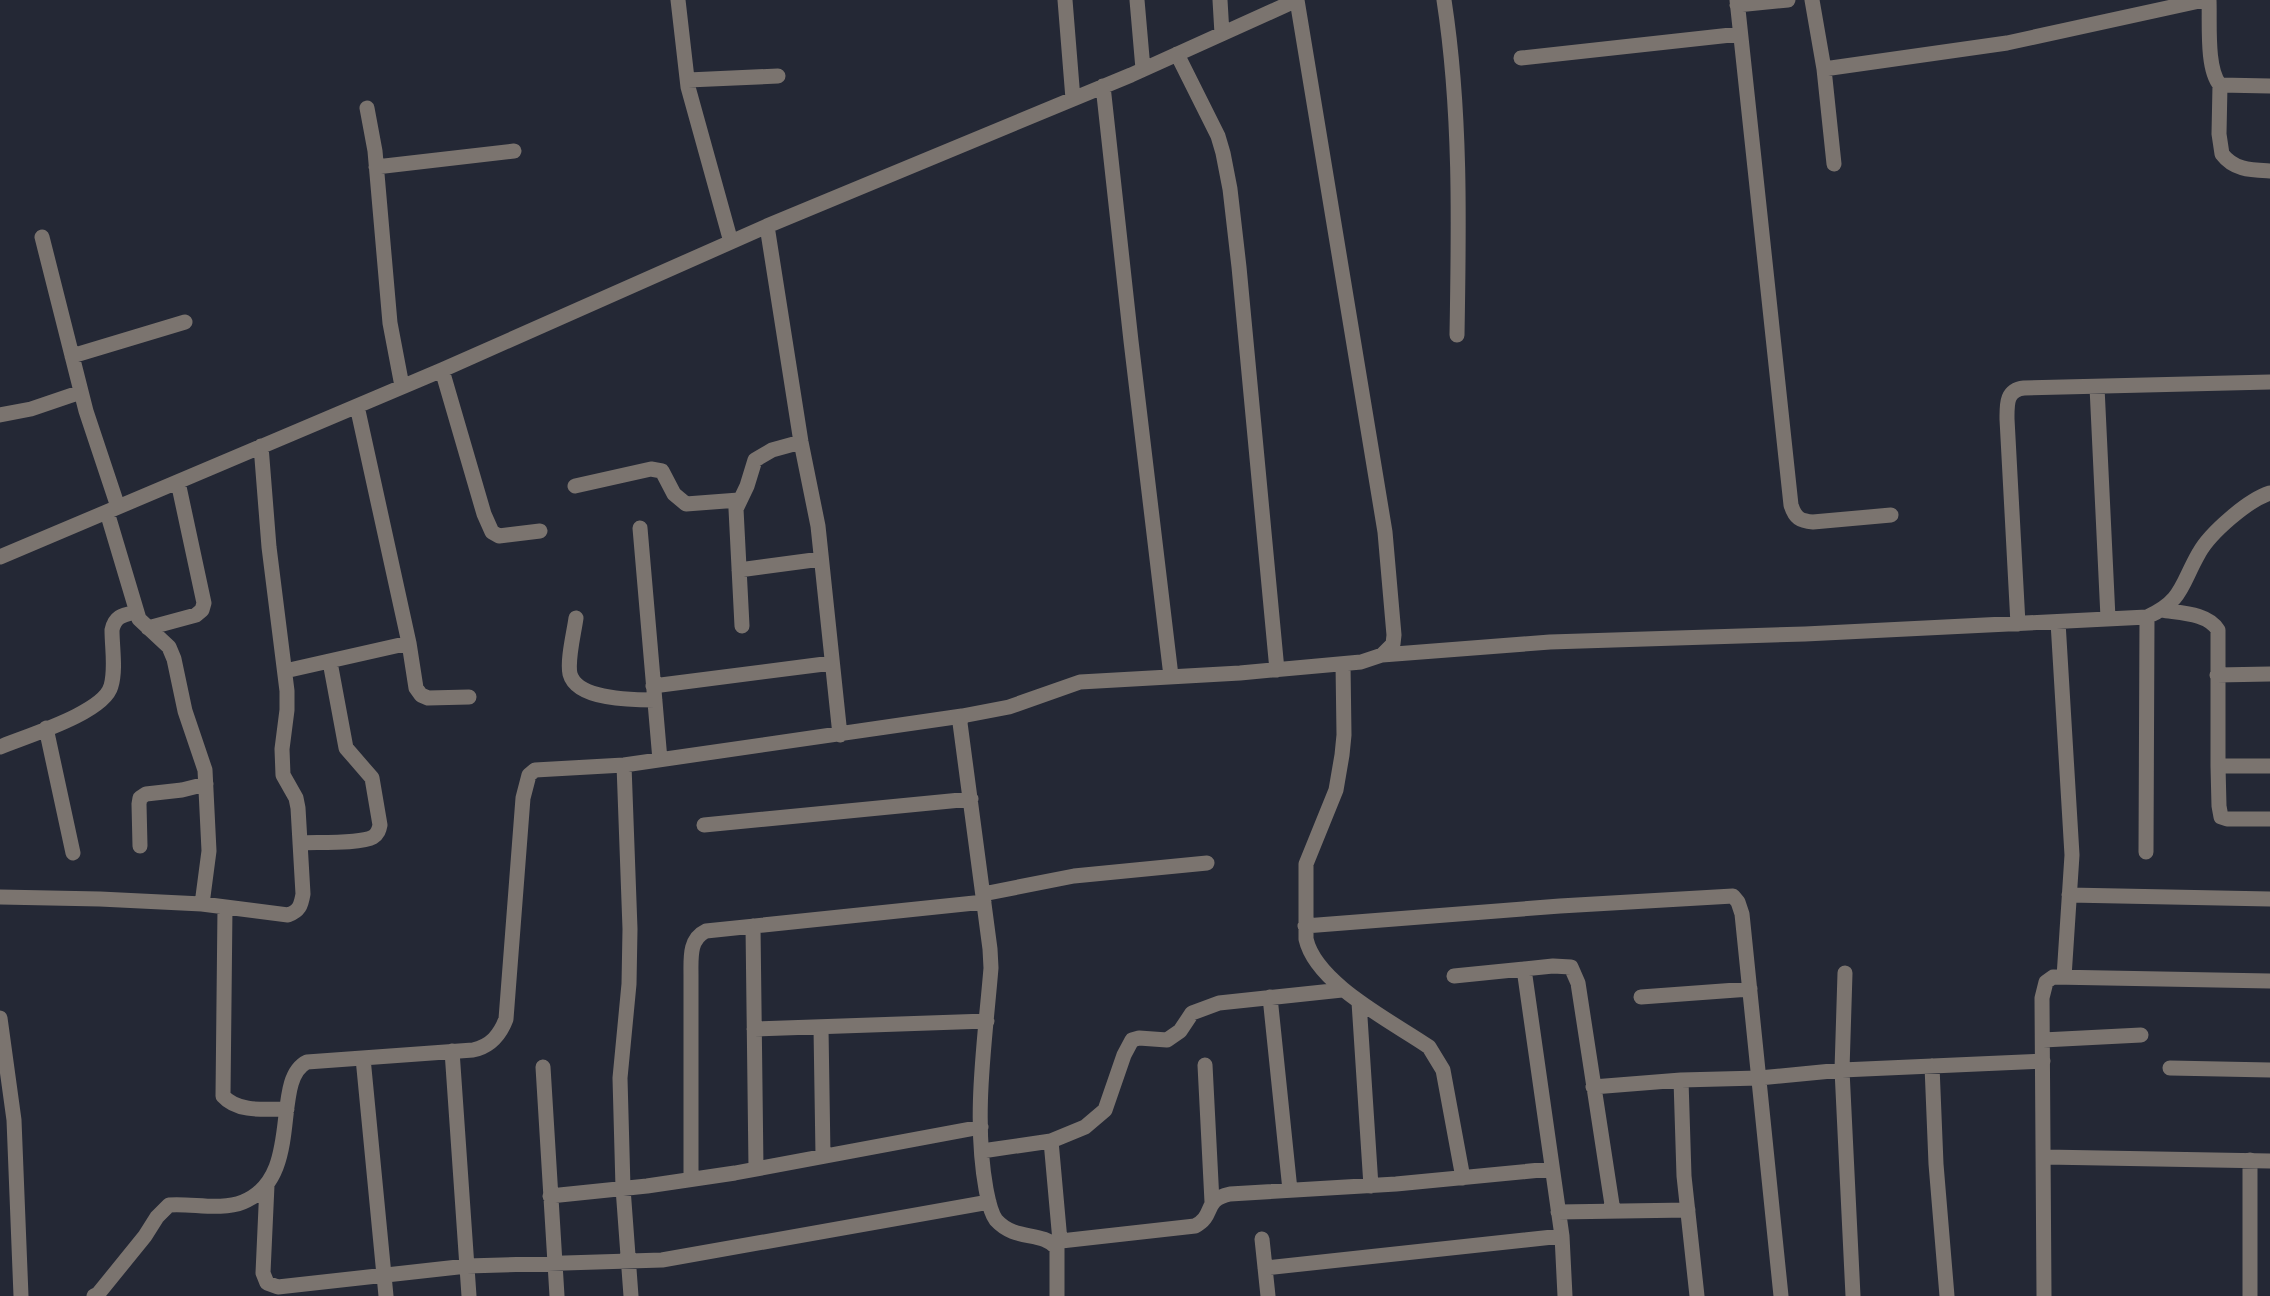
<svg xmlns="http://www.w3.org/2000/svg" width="2270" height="1296" viewBox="0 0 2270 1296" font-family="Spectral,serif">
<rect width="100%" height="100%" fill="#242835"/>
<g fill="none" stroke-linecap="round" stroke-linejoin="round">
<path stroke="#7b746f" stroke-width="15" d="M 678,0 L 688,87 L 731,242
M 1065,0 L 1073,99
M 1137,0 L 1143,69
M 1220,0 L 1222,34
M 1444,0 C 1461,110 1459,224 1457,335
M 1737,0 L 1791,505 C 1795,518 1800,521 1813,522 L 1891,515
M 1812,0 L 1824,69 L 1834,164
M 2209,0 C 2210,22 2206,69 2220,85 L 2270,86
M 1737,5 L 1788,0
M 1177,54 L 1218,136 L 1223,153 L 1230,189 L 1239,267 L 1277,670
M 1521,58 L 1740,34
M 1824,69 L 2007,43 L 2204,0
M 688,80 L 778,76
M 2220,85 L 2219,134 L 2222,154 C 2234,170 2251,170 2270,171
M 1103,86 L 1131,341 L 1171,676
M 367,108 L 375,151 L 390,323 L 402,386
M 376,167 L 514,151
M 767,226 L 801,442 L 818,526 L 840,735
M 42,237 L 86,411 L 118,507
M 72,356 L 185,322
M 442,370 L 484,514 L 492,532 L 499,536 L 540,531
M 2097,387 L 2108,618
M 357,406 L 409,643 L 416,688 L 421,695 L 428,698 L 469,697
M 0,415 L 31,409 L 81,392
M 575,486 L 651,469 L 662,471 L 674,494 L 686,504 L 739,500
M 107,512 L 139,619 L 169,647 L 174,659 L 185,711 L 205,770 L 209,851 L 202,904
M 640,528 L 660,760
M 0,557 L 442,370 L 767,226 L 1131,75 L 1297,0
M 739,570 L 821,559
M 2162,610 C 2180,613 2208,613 2218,630 L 2218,766 L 2219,806 L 2221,817 L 2227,819 L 2270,819
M 576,618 C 574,633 567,660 570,674 C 577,700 632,700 655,700
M 2058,622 L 2072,855 L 2064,977
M 2018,624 L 2007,419 C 2007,404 2006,390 2024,388 L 2270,382
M 742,626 L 736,509 L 747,486 L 755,460 L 772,450 L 801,442
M 148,628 L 196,615 L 202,610 L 204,603 L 178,482
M 1382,655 L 1550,642 L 1805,634 L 2147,617 C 2183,601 2181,584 2199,553 C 2210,533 2248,500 2270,493
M 1343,664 L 1344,735 L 1342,755 L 1336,790 L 1306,864 L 1306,939 C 1316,984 1393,1022 1429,1047 L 1443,1070 L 1463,1178
M 285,671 L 409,643
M 2217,675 L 2270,674
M 653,686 L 832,663
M 46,728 L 73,853
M 0,747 C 26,736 104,713 111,686 C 116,669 112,648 112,630 C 115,616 123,615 136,612
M 624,765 L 630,929 L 629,984 L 620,1078 L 623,1188 L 631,1296
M 2218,766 L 2270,766
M 704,825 L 971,799
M 300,843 C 316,842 361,844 373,837 C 378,834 379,830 380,825 L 372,778 L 346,748 L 330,662
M 140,846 L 139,804 L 140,798 L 146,794 L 182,790 L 206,784
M 2146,852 L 2147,617
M 983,894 L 1074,876 L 1207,863
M 2069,895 L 2270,899
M 0,897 L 100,899 L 202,904 L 288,915 C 299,911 301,906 303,894 L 298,808 L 296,798 L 283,775 L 282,749 L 287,710 L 287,691 L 269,547 L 261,446
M 225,907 L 223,1096 C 238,1113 267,1109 287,1109
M 753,926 L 756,1168
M 1305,926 L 1560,906 L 1733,896 L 1738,902 L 1742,914 L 1781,1296
M 1524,969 L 1562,1236 L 1565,1296
M 1845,973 L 1842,1070 L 1853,1296
M 1454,976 L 1553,966 L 1571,967 L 1578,983 L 1613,1211
M 1270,997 L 1290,1190
M 1641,997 L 1750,989
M 1359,1002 L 1371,1186
M 0,1018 L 14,1120 L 21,1296
M 821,1028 L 823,1156
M 754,1029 L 987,1021
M 2043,1040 L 2141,1035
M 452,1051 L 469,1296
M 363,1058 L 386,1296
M 1205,1065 L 1212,1202
M 1932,1066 L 1936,1164 L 1947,1296
M 543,1067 L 557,1296
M 2170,1068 L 2270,1070
M 1681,1080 L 1684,1176 L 1697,1296
M 1593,1087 L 1681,1080 L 1759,1078 L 1842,1070 L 2043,1061
M 1051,1141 L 1060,1241
M 982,1151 L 1051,1141 L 1085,1127 L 1105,1110 L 1124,1055 L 1132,1040 L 1139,1038 L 1167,1040 L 1180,1031 L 1192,1013 L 1219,1003 L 1342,990
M 2045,1157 L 2270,1161
M 2250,1160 L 2250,1296
M 691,1179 L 691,975 C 691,958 689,939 706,931 L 984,902
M 267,1185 L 263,1273 L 267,1283 L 278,1287 L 467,1266 L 662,1260 L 989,1202
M 550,1196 L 647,1186 L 735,1173 L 981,1127
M 1558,1212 L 1688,1210
M 1262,1239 L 1268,1296
M 1052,1242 L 1195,1226 C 1216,1215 1202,1200 1230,1194 L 1396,1184 L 1551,1169
M 1265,1268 L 1562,1236
M 94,1296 L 98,1294 L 145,1236 L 157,1217 L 169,1205 C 192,1203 221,1211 243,1202 C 305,1177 270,1080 307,1062 L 473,1050 C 491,1046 500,1035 506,1019 L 523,798 L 529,775 L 535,770 L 624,765 L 962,716
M 1057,1296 L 1057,1248 C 1041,1230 1016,1242 996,1220 C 990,1212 988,1199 986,1189 C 973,1117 985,1041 991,968 L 990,949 L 960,723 L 962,716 L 1009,707 L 1080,682 L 1240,673 L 1361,662 L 1382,655 L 1393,644 L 1394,635 L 1385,532 L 1297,0
M 2044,1296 L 2042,998 L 2046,982 L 2053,977 L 2270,981"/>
</g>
</svg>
